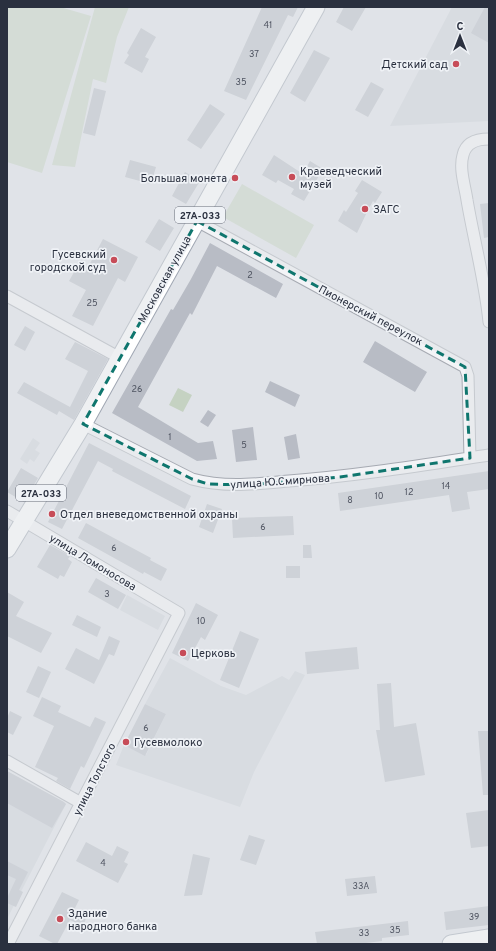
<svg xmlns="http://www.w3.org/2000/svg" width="496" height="951" viewBox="0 0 496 951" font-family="Overpass,sans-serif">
<rect width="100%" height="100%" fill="#e0e3e8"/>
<path fill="#ced2da" d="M 452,7 L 489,7 L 489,121 L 390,126 Z
M 33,438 L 40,443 L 35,450 L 40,453 L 34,462 L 30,459 L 27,464 L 20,459 Z
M 127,595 L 165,616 L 158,630 L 120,610 Z
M 170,658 L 221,686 L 246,695 L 282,676 L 289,680 L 295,671 L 305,675 L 254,772 L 240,807 L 116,765 L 124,745 L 146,755 L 166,714 L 145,704 Z
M 7,771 L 66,804 L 7,919 Z"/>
<path fill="#c5d2c2" d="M 7,7 L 60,7 L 91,16 L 42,173 L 7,162 Z
M 95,7 L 129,7 L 117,37 L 106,83 L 93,79 L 75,167 L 52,165 Z
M 242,184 L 314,225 L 296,258 L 223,217 Z
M 178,388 L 192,395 L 183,412 L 169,405 Z"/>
<path fill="#b8bcc5" d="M 262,7 L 298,7 L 293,17 L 288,15 L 246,100 L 224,91 Z
M 344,7 L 366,7 L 352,31 L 336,22 Z
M 485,7 L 489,7 L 489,43 L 471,33 Z
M 141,28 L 156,37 L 145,57 L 149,59 L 142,73 L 124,63 L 129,55 L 127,53 Z
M 314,50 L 330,58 L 305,102 L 290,93 Z
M 371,82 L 384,89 L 368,117 L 355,110 Z
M 94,88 L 106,91 L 95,136 L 83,133 Z
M 210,104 L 225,114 L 201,149 L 187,140 Z
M 274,155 L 303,174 L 310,161 L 323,169 L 304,201 L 291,194 L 294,189 L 278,180 L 276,183 L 262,175 Z
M 130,160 L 156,167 L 151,184 L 125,177 Z
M 185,172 L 200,181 L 186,204 L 172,196 Z
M 362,180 L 382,192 L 375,203 L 373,201 L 368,210 L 357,233 L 338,221 L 344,210 L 346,212 L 358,193 L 355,191 Z
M 489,203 L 489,237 L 484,238 L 480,204 Z
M 159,219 L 174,228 L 160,251 L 145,242 Z
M 103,239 L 138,257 L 125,282 L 118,278 L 93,326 L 72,316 L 86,290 L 69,281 L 77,267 L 86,271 Z
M 210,243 L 283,284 L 276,298 L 217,266 L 192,315 L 190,313 L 138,407 L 198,443 L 213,441 L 217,459 L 197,461 L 112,413 L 171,309 L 173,310 L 191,279 Z
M 25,326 L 35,332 L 25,351 L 14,345 Z
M 375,341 L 427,372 L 415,392 L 363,362 Z
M 75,342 L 108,359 L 74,420 L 59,411 L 57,415 L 17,393 L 24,382 L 70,407 L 88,371 L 65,359 Z
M 270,381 L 300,395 L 295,407 L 265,392 Z
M 208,410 L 216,415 L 208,427 L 200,422 Z
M 253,427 L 257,460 L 236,462 L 232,430 Z
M 296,434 L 300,458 L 288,460 L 284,437 Z
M 89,443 L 191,496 L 185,509 L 112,471 L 113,469 L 98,461 L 62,529 L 48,522 Z
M 21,468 L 38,478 L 24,502 L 7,492 Z
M 489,471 L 489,489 L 467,492 L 470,509 L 452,512 L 449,495 L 340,511 L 338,493 Z
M 207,504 L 222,509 L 213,533 L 199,527 Z
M 293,516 L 294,535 L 233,538 L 232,518 Z
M 86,523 L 151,558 L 150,560 L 167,569 L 161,581 L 144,572 L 143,574 L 78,538 Z
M 50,545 L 70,556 L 68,559 L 72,562 L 64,577 L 60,575 L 58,579 L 37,567 Z
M 303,545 L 311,545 L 312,558 L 303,558 Z
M 286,566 L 300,566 L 300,578 L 286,578 Z
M 96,578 L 126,595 L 118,609 L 88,592 Z
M 7,592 L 24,602 L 16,616 L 52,633 L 41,653 L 7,636 Z
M 196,603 L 218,615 L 205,640 L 201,637 L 188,661 L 172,653 Z
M 77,615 L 101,627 L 97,637 L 72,625 Z
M 240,631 L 259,639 L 239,688 L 220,680 Z
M 109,636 L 120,641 L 114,656 L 109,654 L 94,684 L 65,669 L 76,648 L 99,660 Z
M 357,647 L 359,669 L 307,674 L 305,652 Z
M 38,666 L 51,672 L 39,698 L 26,692 Z
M 391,683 L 394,727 L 416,723 L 425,775 L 385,782 L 376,730 L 380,730 L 377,684 Z
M 42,697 L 61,706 L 58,712 L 90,727 L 95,717 L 106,722 L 84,768 L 81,766 L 70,789 L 56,781 L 58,778 L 35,767 L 54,726 L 33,716 Z
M 145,704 L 166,714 L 145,756 L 124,745 Z
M 10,711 L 22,717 L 13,735 L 7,732 L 7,718 Z
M 478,731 L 489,731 L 489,795 L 483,795 Z
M 7,771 L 64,802 L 66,804 L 52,828 L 7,803 Z
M 489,810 L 489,846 L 471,848 L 466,813 Z
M 249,835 L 265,840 L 256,865 L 240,860 Z
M 86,842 L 112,856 L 117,846 L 129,852 L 124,862 L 128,864 L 118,883 L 76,861 Z
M 193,854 L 210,858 L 202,895 L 184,896 Z
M 7,861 L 28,872 L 19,890 L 23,892 L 16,907 L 7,903 L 7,898 L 16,879 L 7,875 Z
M 375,876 L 377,893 L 347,896 L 345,879 Z
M 62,892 L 79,900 L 74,910 L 87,916 L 83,926 L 70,920 L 57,944 L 55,944 L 39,936 Z
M 489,906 L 489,925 L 446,930 L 444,912 Z
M 408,921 L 409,935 L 382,938 L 382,941 L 358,944 L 317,944 L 315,932 Z"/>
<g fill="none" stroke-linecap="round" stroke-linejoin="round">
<defs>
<path id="street" d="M 489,139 C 477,139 466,142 463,155 C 459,169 465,186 467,200 C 474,241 485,281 489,322
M 197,221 L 465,367 L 468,376 L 470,458
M 7,296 L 120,358
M 83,424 L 192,479 C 225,488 256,484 289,481 C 356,476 423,465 489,455
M 7,511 L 179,613 L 8,944
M 7,761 L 81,803"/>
<path id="primary" d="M 7,549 L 83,424 L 316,7
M 451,944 L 489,938"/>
</defs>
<use href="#street" stroke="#a6aab2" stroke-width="13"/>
<use href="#primary" stroke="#a0a7b3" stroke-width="19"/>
<use href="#street" stroke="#f3f4f7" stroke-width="11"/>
<use href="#primary" stroke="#fff" stroke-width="17"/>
</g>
<path d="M0 0H496V951H0ZM 197,221 L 465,367 L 470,458 L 340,477 L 247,485 L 208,484 L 192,479 L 83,424 Z" fill="#e0e3e8" fill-opacity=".55" fill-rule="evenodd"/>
<path fill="none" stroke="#0f766e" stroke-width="3" stroke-dasharray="8 5" stroke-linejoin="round" d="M 197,221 L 465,367 L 470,458 L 340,477 L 247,485 L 208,484 L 192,479 L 83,424 Z"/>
<g fill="#c74c58" stroke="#eff2f6" stroke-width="1.5">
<circle cx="456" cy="64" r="4"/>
<circle cx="292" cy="177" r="4"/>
<circle cx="235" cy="178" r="4"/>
<circle cx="365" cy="209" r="4"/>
<circle cx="114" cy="260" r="4"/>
<circle cx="52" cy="514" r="4"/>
<circle cx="183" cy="653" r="4"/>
<circle cx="126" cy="742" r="4"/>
<circle cx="60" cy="919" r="4"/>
</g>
<g text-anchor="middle" stroke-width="3.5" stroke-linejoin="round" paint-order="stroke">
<g font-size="9" fill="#4e5360">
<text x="268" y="28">41</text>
<text x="254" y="57">37</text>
<text x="241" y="85">35</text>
<text x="250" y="278">2</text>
<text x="92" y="306">25</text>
<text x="137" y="392">26</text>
<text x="170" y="440">1</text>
<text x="244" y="448">5</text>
<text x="446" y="489">14</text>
<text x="409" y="495">12</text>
<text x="379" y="499">10</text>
<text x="350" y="503">8</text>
<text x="263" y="530">6</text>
<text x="114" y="551">6</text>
<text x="107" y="597">3</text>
<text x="201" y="624">10</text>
<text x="146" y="731">6</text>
<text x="103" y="866">4</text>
<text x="361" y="889">33А</text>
<text x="474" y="920">39</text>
<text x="395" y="933">35</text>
<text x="364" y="936">33</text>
</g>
<g fill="#eff2f6" stroke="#656a76" stroke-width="1">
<rect x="175" y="207" width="50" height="16" rx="3"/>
<rect x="16" y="485" width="50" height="16" rx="3"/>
</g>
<g font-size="10" font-weight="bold" fill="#2a303f">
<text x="200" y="219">27А-033</text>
<text x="41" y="497">27А-033</text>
</g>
<g font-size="11" fill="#2a303f" stroke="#eff2f6" text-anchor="start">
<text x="448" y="68" text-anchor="end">Детский сад</text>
<text x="300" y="175">Краеведческий<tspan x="300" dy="13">музей</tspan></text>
<text x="227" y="182" text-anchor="end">Большая монета</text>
<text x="373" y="213">ЗАГС</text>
<text x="106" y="258" text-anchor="end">Гусевский<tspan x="106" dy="13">городской суд</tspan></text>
<text x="60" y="518">Отдел вневедомственной охраны</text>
<text x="191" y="657">Церковь</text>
<text x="134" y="746">Гусевмолоко</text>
<text x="68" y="917">Здание<tspan x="68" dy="13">народного банка</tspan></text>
</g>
<g font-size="11" fill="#2a303f" stroke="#eff2f6">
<text transform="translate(164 279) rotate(-61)" y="4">Московская улица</text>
<text transform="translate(371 315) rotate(28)" y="4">Пионерский переулок</text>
<text transform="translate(280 481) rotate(-4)" y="4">улица Ю.Смирнова</text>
<text transform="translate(93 562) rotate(31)" y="4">улица Ломоносова</text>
<text transform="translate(94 779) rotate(-63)" y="4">улица Толстого</text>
</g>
</g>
<rect width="496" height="951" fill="none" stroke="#2a303f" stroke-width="16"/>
<g transform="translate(460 36)" stroke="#eff2f6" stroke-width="3" paint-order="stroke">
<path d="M0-3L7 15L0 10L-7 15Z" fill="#2a303f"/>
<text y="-6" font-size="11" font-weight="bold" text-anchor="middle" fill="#2a303f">С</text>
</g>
</svg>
